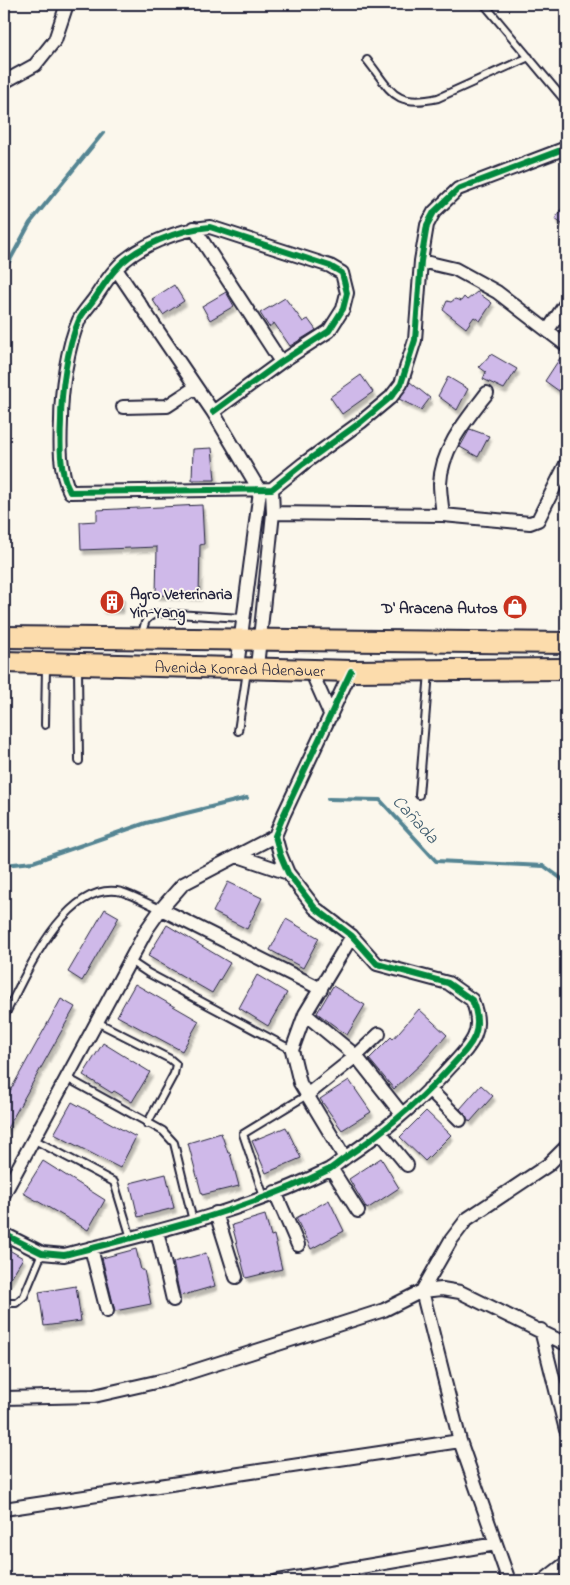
<svg xmlns="http://www.w3.org/2000/svg" width="570" height="1585" viewBox="0 0 570 1585" font-family="'Indie Flower',sans-serif">
<defs>
<filter id="shadow"><feDropShadow dx="2.5" dy="4.5" stdDeviation="1" flood-color="#0004"/></filter>
</defs>
<rect width="100%" height="100%" fill="#fbf7ec"/>
<filter id="ink" filterUnits="userSpaceOnUse"><feTurbulence type="fractalNoise" baseFrequency=".02" numOctaves="2"/><feDisplacementMap in="SourceGraphic" scale="10" xChannelSelector="R" yChannelSelector="G"/><feConvolveMatrix kernelMatrix="1 2 1 2 8 2 1 2 1" color-interpolation-filters="sRGB"/></filter>
<g filter="url(#ink)">
<g fill="none" stroke-linecap="round" stroke-linejoin="round">
<path stroke="#548593" stroke-width="4" d="M 4,271 L 30,223 L 103,133
M 328,799 L 380,800 L 436,861 L 544,866 L 566,882
M 4,865 L 33,862 L 146,823 L 247,798"/>
</g>
<path fill="#cfb9e9" stroke="#22223b" filter="url(#shadow)" d="M 566,202 L 566,227 L 555,219 Z
M 174,285 L 184,301 L 163,315 L 152,299 Z
M 226,292 L 234,306 L 210,320 L 202,306 Z
M 477,292 L 492,303 L 480,321 L 474,317 L 466,328 L 443,310 L 447,301 L 451,302 L 455,299 L 461,301 L 464,297 L 467,300 Z
M 285,298 L 303,322 L 308,319 L 316,330 L 290,346 L 274,323 L 269,327 L 260,313 Z
M 491,354 L 517,369 L 504,389 L 483,379 L 486,372 L 479,367 Z
M 560,358 L 566,362 L 566,396 L 545,381 Z
M 361,375 L 373,392 L 342,414 L 330,397 Z
M 448,377 L 468,389 L 457,410 L 438,396 Z
M 410,382 L 430,398 L 421,410 L 399,399 Z
M 470,429 L 489,436 L 478,457 L 460,447 Z
M 212,448 L 215,480 L 192,480 L 193,449 Z
M 202,505 L 204,544 L 200,545 L 199,596 L 156,595 L 157,547 L 81,550 L 80,522 L 97,521 L 97,510 Z
M 103,595 L 122,595 L 121,609 L 102,609 Z
M 228,882 L 262,898 L 247,929 L 213,912 Z
M 105,909 L 119,917 L 82,981 L 68,972 Z
M 286,919 L 319,938 L 303,968 L 270,950 Z
M 167,925 L 230,963 L 212,993 L 148,956 Z
M 257,975 L 287,993 L 268,1026 L 239,1008 Z
M 135,984 L 199,1021 L 182,1051 L 117,1016 Z
M 333,986 L 365,1005 L 347,1035 L 317,1013 Z
M 61,999 L 75,1007 L 4,1134 L 4,1102 Z
M 419,1009 L 447,1035 L 424,1061 L 394,1089 L 369,1059 L 391,1037 L 393,1039 Z
M 103,1043 L 150,1072 L 132,1102 L 114,1091 L 112,1093 L 83,1075 Z
M 349,1080 L 371,1112 L 342,1130 L 320,1099 Z
M 481,1085 L 493,1096 L 470,1122 L 460,1109 Z
M 72,1102 L 136,1137 L 120,1168 L 54,1134 Z
M 426,1111 L 451,1135 L 425,1161 L 400,1137 Z
M 286,1127 L 301,1158 L 266,1173 L 252,1141 Z
M 221,1133 L 228,1153 L 230,1153 L 239,1186 L 202,1195 L 188,1143 Z
M 381,1158 L 399,1188 L 367,1209 L 349,1179 Z
M 43,1161 L 105,1200 L 88,1230 L 23,1193 Z
M 166,1174 L 174,1208 L 138,1217 L 130,1183 Z
M 329,1200 L 344,1231 L 311,1249 L 296,1218 Z
M 265,1215 L 271,1236 L 274,1235 L 282,1269 L 246,1278 L 232,1225 Z
M 4,1247 L 23,1258 L 4,1289 Z
M 136,1249 L 141,1270 L 144,1270 L 151,1304 L 115,1311 L 102,1258 Z
M 206,1253 L 215,1286 L 180,1296 L 173,1262 Z
M 76,1286 L 81,1321 L 44,1326 L 39,1292 Z"/>
<g fill="none" stroke-linecap="round" stroke-linejoin="round">
<defs>
<path id="lane" d="M 484,4 L 566,102
M 367,60 C 392,91 393,108 438,98 L 529,57
M 142,636 C 144,623 145,616 159,613 L 242,618
M 78,667 L 79,761
M 45,725 L 46,666
M 238,731 L 247,671
M 419,795 L 429,672
M 130,961 L 148,973 L 292,1050
M 4,1017 C 24,979 65,878 122,892 C 135,896 148,904 161,909
M 97,1022 L 170,1059 L 176,1064 L 174,1074 L 147,1124
M 67,1078 L 163,1131 L 174,1143 L 193,1221
M 33,1139 L 114,1182 L 131,1238
M 264,1197 L 243,1134 L 307,1095
M 4,1303 L 16,1303 L 24,1296 L 42,1253"/>
<path id="street" d="M 4,82 L 35,65 L 55,40 L 67,4
M 194,228 L 281,362
M 421,261 L 455,269 L 497,292 L 566,345
M 116,269 L 213,412 L 260,491 L 237,667
M 548,330 L 566,303
M 123,407 L 167,406 L 196,387
M 213,412 L 281,362 L 329,331 L 343,309 L 347,293 L 342,273 L 330,266 L 210,227 C 180,229 135,246 115,270 C 107,279 101,289 95,298 C 90,305 83,312 79,320 C 67,347 61,391 61,421 C 60,443 59,472 70,492 L 272,489 L 303,464 L 361,422 L 391,397 L 401,384 L 415,340 L 421,261 L 427,225 L 434,212 L 458,189 L 566,148
M 273,513 L 443,515 L 530,523 L 538,520 L 566,464
M 443,515 C 442,505 440,494 440,484 C 441,449 467,419 487,393
M 257,667 L 273,513 L 272,489
M 311,671 L 331,716
M 238,856 L 288,873
M 161,909 L 321,989
M 305,1014 L 356,1056 L 401,1113
M 429,1089 L 460,1120
M 307,1095 L 356,1056 L 379,1034
M 380,1132 L 407,1165
M 345,1158 L 300,1083 L 292,1050 L 305,1014 L 352,936
M 331,1168 L 358,1211
M 275,1192 L 298,1245
M 4,1194 L 147,929 L 161,909 L 183,884 L 275,836
M 216,1213 L 236,1277
M 157,1231 L 173,1300
M 4,1234 L 42,1253 L 64,1255 C 152,1233 246,1211 328,1170 C 334,1167 340,1161 346,1157 C 379,1135 417,1104 444,1074 C 467,1048 487,1036 472,1000 L 448,983 L 377,964 L 352,936 L 315,908 L 288,873 L 280,854 L 275,836 L 284,814 L 351,671
M 91,1248 L 107,1311
M 541,1330 L 566,1430
M 4,1398 L 94,1396 L 169,1379 L 384,1310 L 422,1291 L 442,1289 L 460,1292 L 566,1344
M 4,1509 L 460,1441
M 278,1581 L 496,1544
M 509,1581 L 460,1441 L 422,1291 L 451,1240 L 467,1219 L 548,1165 L 566,1147
M 543,1581 L 566,1563"/>
<g id="primary">
<path d="M 4,637 L 566,643"/>
<path id="s1" d="M 4,662 L 351,671 L 566,669"/>
</g>
</defs>
<use href="#lane" stroke="#22223b" stroke-width="10"/>
<use href="#street" stroke="#22223b" stroke-width="16"/>
<use href="#primary" stroke="#22223b" stroke-width="24"/>
<use href="#lane" stroke="#fbf7ec" stroke-width="6"/>
<use href="#street" stroke="#fbf7ec" stroke-width="12"/>
<use href="#primary" stroke="#fcdcac" stroke-width="20"/>
<defs>
<path id="cycleway" d="M 213,412 L 281,362 L 329,331 L 343,309 L 347,293 L 342,273 L 330,266 L 210,227 C 180,229 135,246 115,270 C 107,279 101,289 95,298 C 90,305 83,312 79,320 C 67,347 61,391 61,421 C 60,443 59,472 70,492 L 272,489 L 303,464 L 361,422 L 391,397 L 401,384 L 415,340 L 421,261 L 427,225 L 434,212 L 458,189 L 566,148
M 4,1234 L 42,1253 L 64,1255 C 152,1233 246,1211 328,1170 C 334,1167 340,1161 346,1157 C 379,1135 417,1104 444,1074 C 467,1048 487,1036 472,1000 L 448,983 L 377,964 L 352,936 L 315,908 L 288,873 L 280,854 L 275,836 L 284,814 L 351,671"/>
</defs>
<use href="#cycleway" stroke="#fbf7ec" stroke-width="9"/>
<use href="#cycleway" stroke="#00873e" stroke-width="6"/>
</g>
</g>
<defs>
<symbol id="building-disc" viewBox="-11 -11 22 22"><circle r="9.5" fill="#c8321e" stroke="#fbf7ec"/><path d="M-4-6H4V6H1V3H-1V6H-4ZM-2.5-4.3h1.7v1.8h-1.7ZM.8-4.3h1.7v1.8H.8ZM-2.5-1h1.7V.8h-1.7ZM.8-1h1.7V.8H.8Z" fill="#fff"/></symbol>
<symbol id="shop-disc" viewBox="-11 -11 22 22"><circle r="9.5" fill="#c8321e" stroke="#fbf7ec"/><path d="M-5-2.5h2.3a2.7 3.5 0 0 1 5.4 0H5L5.5 6h-11ZM-1.5-2.5h3a1.5 2.3 0 0 0-3 0Z" fill="#fff"/></symbol>
</defs>
<g fill-rule="evenodd">
<use href="#building-disc" x="98" y="588" width="28" height="28"/>
<use href="#shop-disc" x="501" y="593" width="28" height="28"/>
</g>
<g text-anchor="middle" stroke-width="4" stroke-linejoin="round" paint-order="stroke">
<g font-size="16" font-weight="bold" fill="#22223b" stroke="#fbf7ec" text-anchor="start">
<text x="130" y="599">Agro Veterinaria<tspan x="130" dy="18">Yin-Yang</tspan></text>
<text x="498" y="613" text-anchor="end">D' Aracena Autos</text>
</g>
<g font-size="16" fill="#22223b" stroke="#fbf7ec">
<text dy="6" stroke="none"><textPath href="#s1" startOffset="236">Avenida Konrad Adenauer</textPath></text>
</g>
<g font-size="18" font-style="italic" fill="#3f5c6e" stroke="#fbf7ec">
<text transform="translate(416 819) rotate(47)" y="6">Cañada</text>
</g>
</g>
<rect width="570" height="1585" fill="none" stroke="#fbf7ec" stroke-width="20"/>
<rect x="10" y="10" width="550" height="1565" fill="none" stroke="#22223b" stroke-width="2" filter="url(#ink)"/>
</svg>
